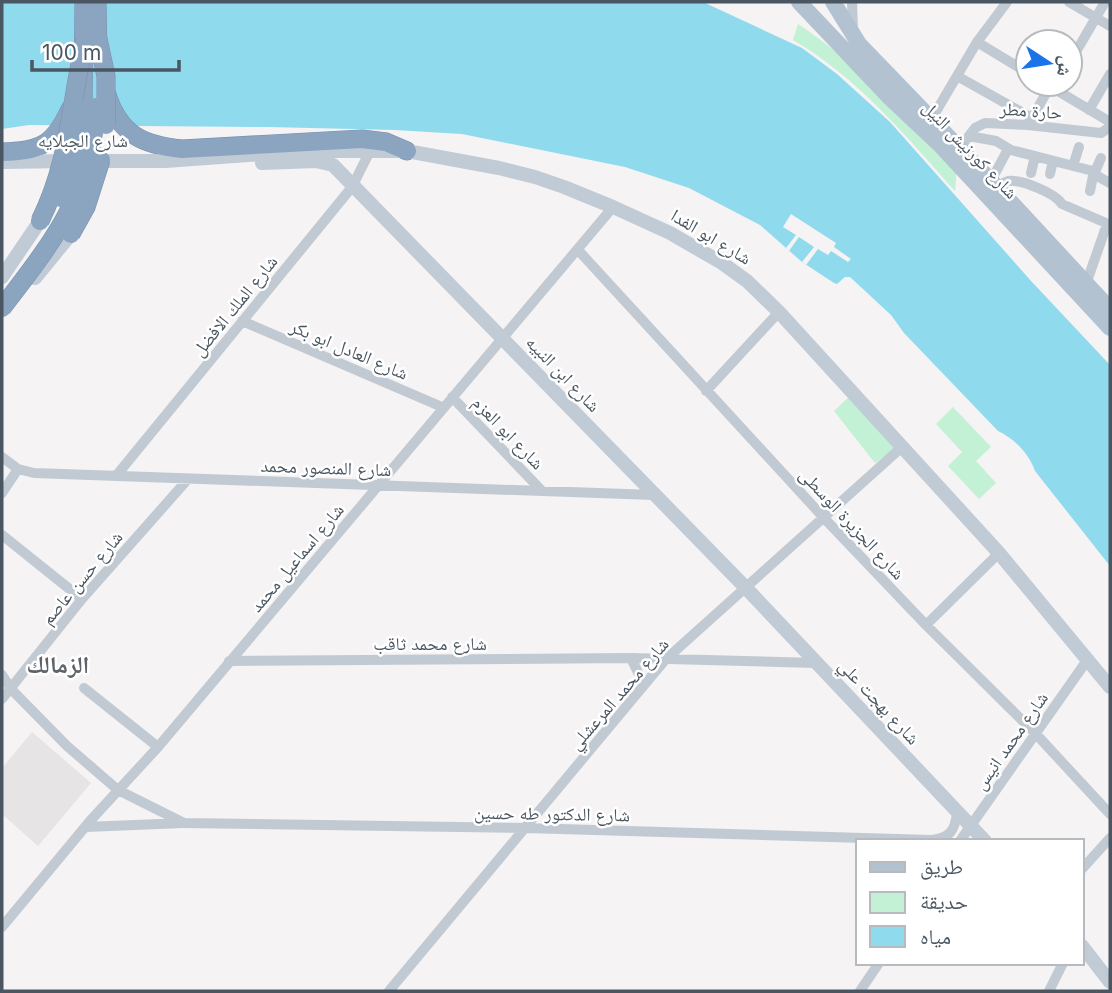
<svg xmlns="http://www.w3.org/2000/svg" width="1112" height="993" viewBox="0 0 1112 993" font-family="Inter,'Noto Naskh Arabic',sans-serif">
<rect width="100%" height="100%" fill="#f5f3f3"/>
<path fill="#e6e4e5" d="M 32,732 L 91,783 L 38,846 L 2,814 L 2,768 Z"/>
<path fill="#c3f1d5" d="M 798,24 C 857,63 906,117 957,167 L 955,191 C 906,136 857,77 793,40 Z
M 850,396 L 898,447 L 875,463 L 834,411 Z
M 953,407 L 991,447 L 976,461 L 996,483 L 979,499 L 948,466 L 962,452 L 936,424 Z"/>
<path fill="#90daee" d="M 2,2 L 703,2 L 802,48 L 837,74 L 890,122 L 1032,282 L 1110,365 L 1110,566 L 1035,471 C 1029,454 1015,439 998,431 L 904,333 L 891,315 L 850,277 L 845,277 L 837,284 L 834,283 L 802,262 L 760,225 L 689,188 L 625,167 L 462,134 L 395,130 L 269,127 L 29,125 L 2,129 Z"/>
<path fill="#f5f3f3" d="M 791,214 L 836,243 L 834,247 L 851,259 L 848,262 L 831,251 L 828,255 L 818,249 L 806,265 L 802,262 L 814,247 L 799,237 L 789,251 L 786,248 L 796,235 L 783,227 Z"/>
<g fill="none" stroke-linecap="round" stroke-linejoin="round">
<defs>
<path id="highway" d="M 97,2 L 98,55
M 107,95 C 120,135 143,145 182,149 L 362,139 L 386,142 L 407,151
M 83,110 L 84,2
M 2,152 C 40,151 54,145 70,109"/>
</defs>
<use href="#highway" stroke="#7690ad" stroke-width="19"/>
<path stroke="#c1cad2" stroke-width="10" d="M 852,2 L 853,31
M 1069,2 L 1110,26
M 977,42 L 1028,73
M 1070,62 L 1105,2
M 957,76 L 1032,118
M 1046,84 L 1110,122
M 1089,110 L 1110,74
M 931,120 L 977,42 L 1007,2
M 1030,122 L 1050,86
M 969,136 L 996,141 L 1011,150 L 1093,171 L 1099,177 L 1110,183
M 959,149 L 975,128 L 985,123 L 1028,125 L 1101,133 L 1110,127
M 1073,166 L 1079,147
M 1095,172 L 1101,158
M 1031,173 L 1035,156
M 1050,174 L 1053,161
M 991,181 L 1008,149
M 997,187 C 1000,185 1004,182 1008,181 C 1021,179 1055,193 1062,204 L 1106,223 L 1106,227 L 1086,284
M 1090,191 L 1094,171
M 578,250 L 824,518 L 926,625 L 1035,733 L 1110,814
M 242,321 L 442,407
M 706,391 L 779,312
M 452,397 L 542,491
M 2,457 L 18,469 L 34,473 L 654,495
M 116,476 L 352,187 L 370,151
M 2,493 L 18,469
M 2,535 L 82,599
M 926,625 L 999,553
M 631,658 L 644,685
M 229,661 L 631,658 L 816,663
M 2,675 L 11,689 L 67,746 L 118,790 L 184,823 L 526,828 L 932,840 C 950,838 955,830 957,813
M 84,688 L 158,747
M 2,699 L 82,599 L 188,479
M 86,827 L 183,823
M 960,841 L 1088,659
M 1082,869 L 1110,838
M 2,927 L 90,821 L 158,747 L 613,207
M 389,991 L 665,660 L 902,447
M 860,991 L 879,963
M 1049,991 L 1063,963"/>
<path stroke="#c1cbd6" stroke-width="14" d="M 93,161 L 165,161 L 307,151 L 407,151 L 499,168 L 535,177 L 564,187 L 613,207 L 670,233 L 722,263 L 747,281 L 779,312 L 999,553 L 1110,687
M 2,162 L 69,161
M 262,163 L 316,161 L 333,165 L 746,588 L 985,841
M 2,277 L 40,221
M 35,278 L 71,234
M 1082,946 L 1110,982"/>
<path stroke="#b3c2d1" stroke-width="16" d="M 799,2 L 890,98 L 941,146 L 1110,328
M 833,2 L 859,44 L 997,187 L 1110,309"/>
<use href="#highway" stroke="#8ba5c1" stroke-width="18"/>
<defs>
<path id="highway-bridge" d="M 98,39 L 106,76 L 106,125
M 63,199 L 78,150 L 83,110
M 40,221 C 70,161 70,104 85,40
M 71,234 L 86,207 L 101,160
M 2,308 C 53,241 91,196 96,107"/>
</defs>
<use href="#highway-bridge" stroke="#7690ad" stroke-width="19" stroke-linecap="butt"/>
<use href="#highway-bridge" stroke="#8ba5c1" stroke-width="18"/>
</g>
<g text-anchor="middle" stroke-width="5" stroke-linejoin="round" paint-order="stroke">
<g font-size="18" fill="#4a5661" stroke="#fff">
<text transform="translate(1031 111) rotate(4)" y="6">حارة مطر</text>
<text x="83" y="147">شارع الجبلايه</text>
<text transform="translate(970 150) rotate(46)" y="6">شارع كورنيش النيل</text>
<text transform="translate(711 237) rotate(31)" y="6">شارع ابو الفدا</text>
<text transform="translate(235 306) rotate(-51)" y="6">شارع الملك الافضل</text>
<text transform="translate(349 350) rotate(23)" y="6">شارع العادل ابو بكر</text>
<text transform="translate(563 374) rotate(46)" y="6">شارع ابن النبيه</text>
<text transform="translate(508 433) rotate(46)" y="6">شارع ابو العزم</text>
<text transform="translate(326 468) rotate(2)" y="6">شارع المنصور محمد</text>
<text transform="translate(852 524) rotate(47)" y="6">شارع الجزيرة الوسطى</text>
<text transform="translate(297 558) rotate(-50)" y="6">شارع اسماعيل محمد</text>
<text transform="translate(82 578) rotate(-50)" y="6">شارع حسن عاصم</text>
<text x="430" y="650">شارع محمد ثاقب</text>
<text transform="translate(619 694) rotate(-49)" y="6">شارع محمد المرعشلي</text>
<text transform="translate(879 702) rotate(47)" y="6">شارع بهجت علي</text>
<text transform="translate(1011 741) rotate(-55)" y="6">شارع محمد انيس</text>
<text transform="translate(552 814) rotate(1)" y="6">شارع الدكتور طه حسين</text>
</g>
<g font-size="24" font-weight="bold" fill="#5f6368" stroke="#fff">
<text x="58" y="673">الزمالك</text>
</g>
</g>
<rect width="1112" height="993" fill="none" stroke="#4a5661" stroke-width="7"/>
<rect x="856" y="839" width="228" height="126" fill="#ffffff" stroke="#b7bbc0" stroke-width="2"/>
<rect x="870" y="862" width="35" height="10" fill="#b3c2d1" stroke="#b7bbc0" stroke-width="2"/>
<text x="920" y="874" font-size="21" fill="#4a5661">طريق</text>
<rect x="870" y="892" width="35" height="21" fill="#c3f1d5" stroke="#b7bbc0" stroke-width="2"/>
<text x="920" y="909" font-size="21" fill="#4a5661">حديقة</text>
<rect x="870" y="926" width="35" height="21" fill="#90daee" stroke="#b7bbc0" stroke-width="2"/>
<text x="920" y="944" font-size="21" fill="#4a5661">مياه</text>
<g transform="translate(1049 63) rotate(102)"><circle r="33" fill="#ffffff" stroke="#b7bbc0" stroke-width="2"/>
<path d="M0-5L12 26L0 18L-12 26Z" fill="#1a73e8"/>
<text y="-10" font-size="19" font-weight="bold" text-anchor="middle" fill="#4a5661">ش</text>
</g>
<path d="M32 60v10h147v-10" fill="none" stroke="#4a5661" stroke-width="3.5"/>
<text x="42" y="60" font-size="21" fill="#4a5661" stroke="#ffffff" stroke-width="5" paint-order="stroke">100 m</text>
</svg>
